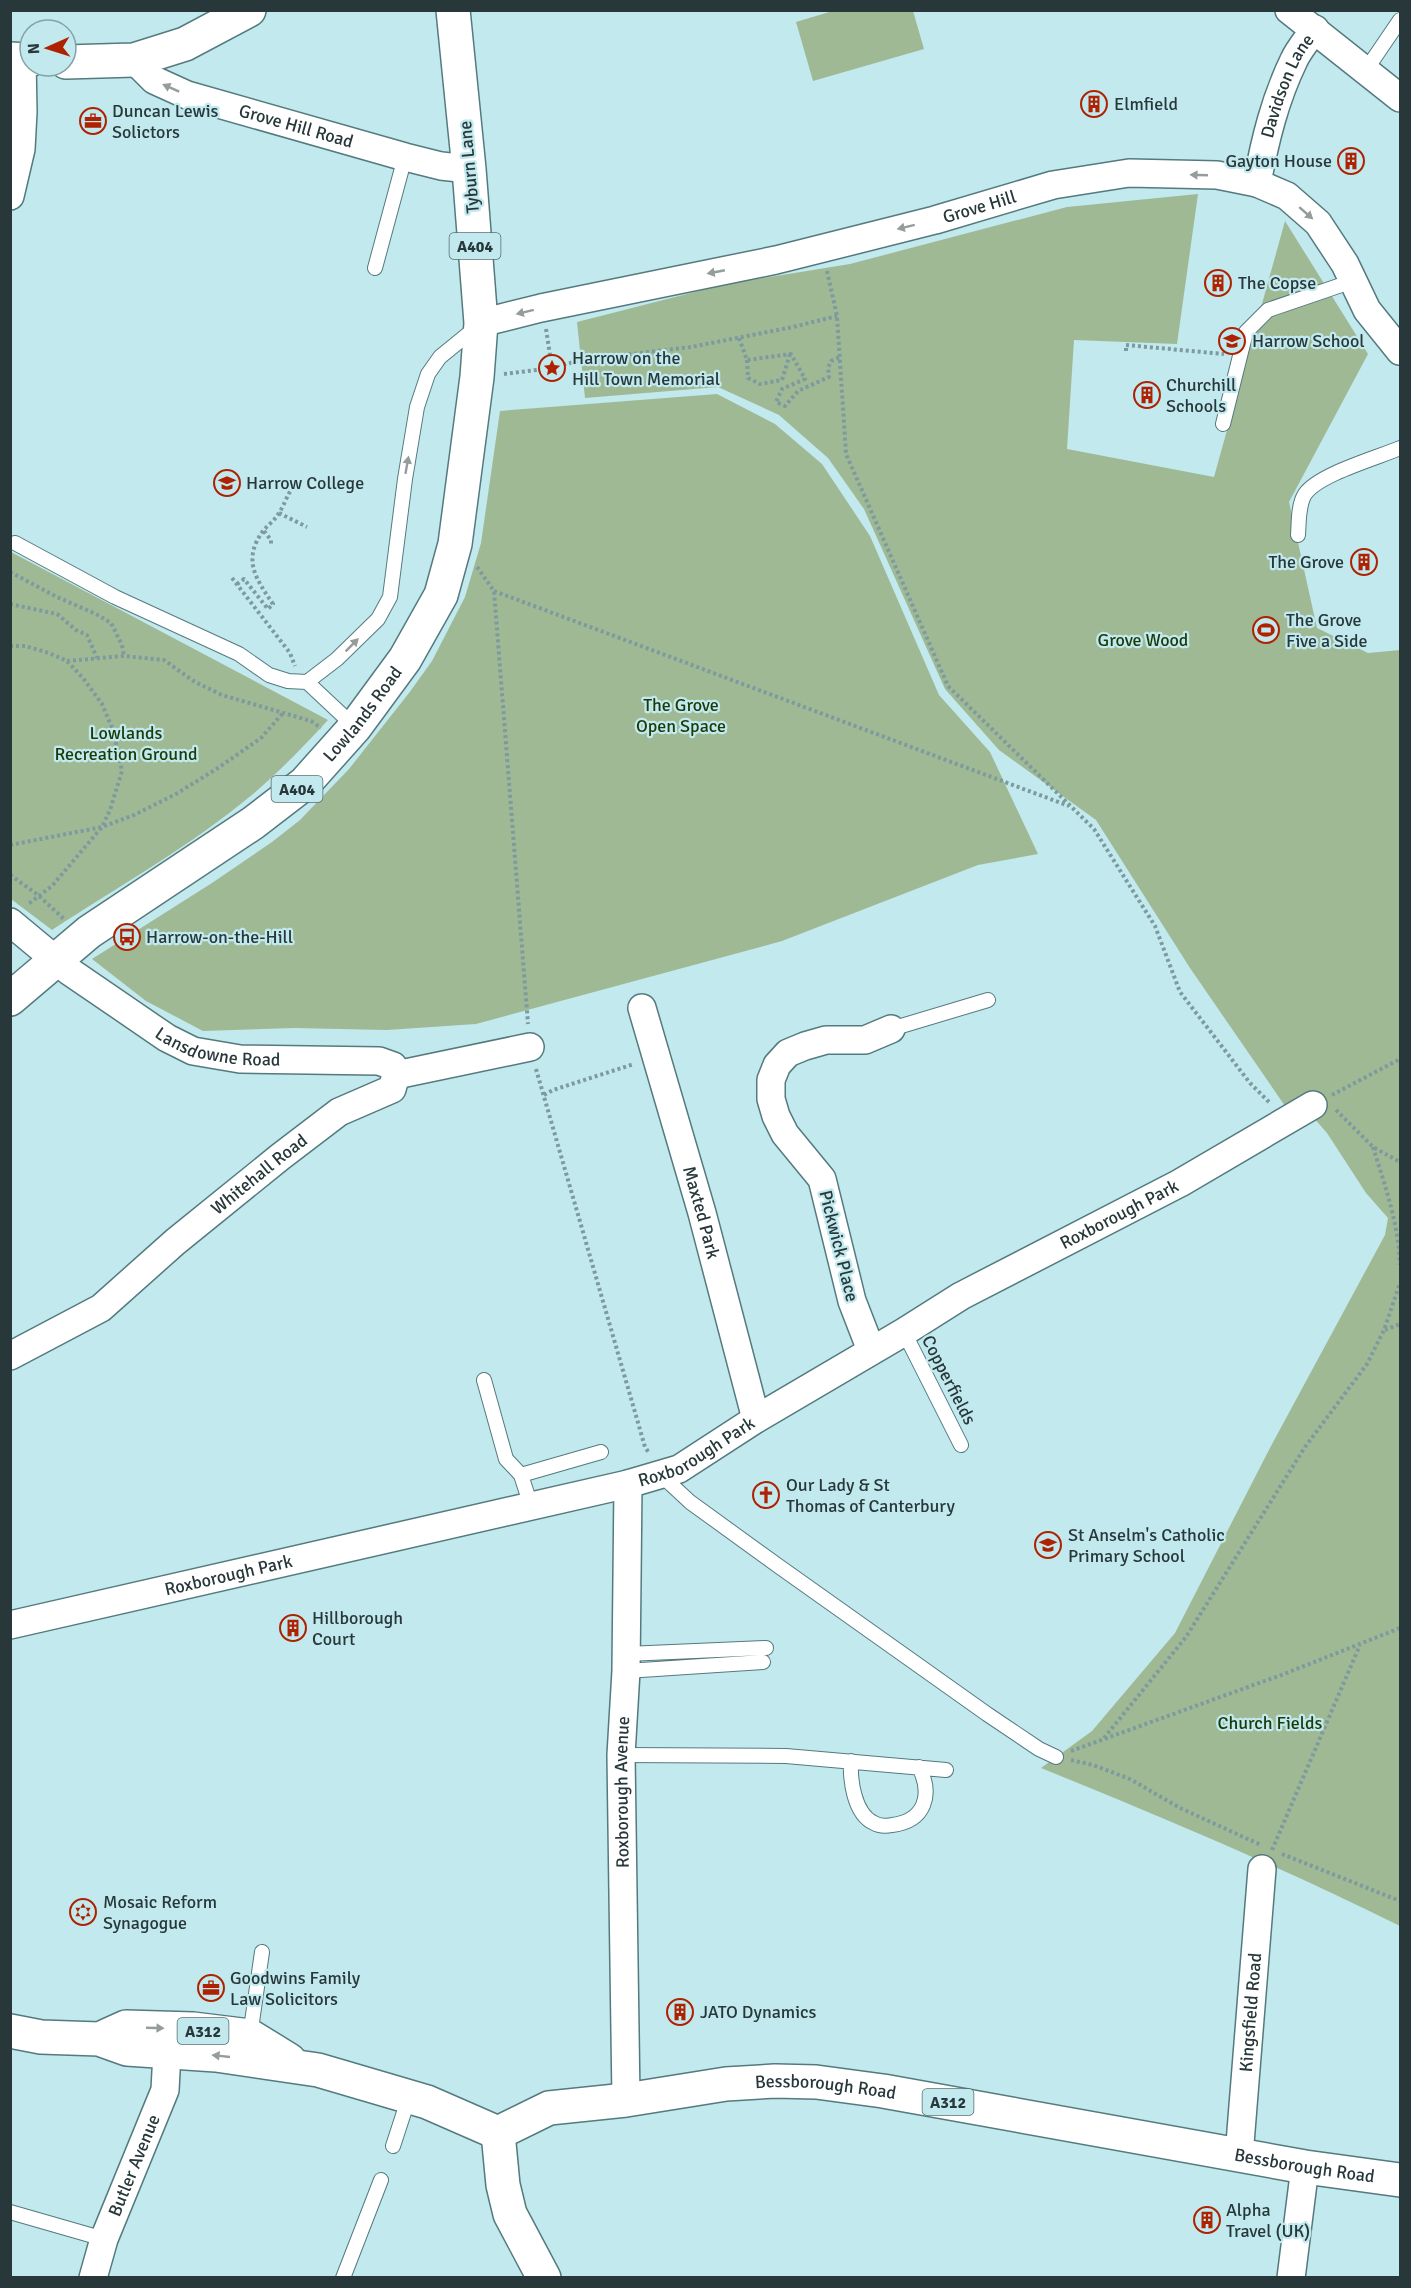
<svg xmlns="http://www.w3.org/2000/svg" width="1411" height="2288" viewBox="0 0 1411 2288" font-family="Signika,sans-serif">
<rect width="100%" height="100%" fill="#c1e9ee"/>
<path fill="#a0b995" d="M 836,10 L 913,11 L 924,49 L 813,81 L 796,22 Z
M 1198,194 L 1177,344 L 1074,340 L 1067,449 L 1214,477 L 1285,221 L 1368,354 L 1289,502 L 1317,628 L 1368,653 L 1400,650 L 1400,1926 C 1283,1868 1162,1817 1041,1768 L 1092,1731 L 1175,1633 L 1271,1446 L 1385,1235 L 1388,1218 L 1366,1193 L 1327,1133 L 1299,1101 L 1285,1106 L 1190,968 L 1096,820 L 999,750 L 945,689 L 864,509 L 828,458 L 779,415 L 718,387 L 585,398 L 577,322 L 726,284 L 850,264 L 1067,207 Z
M 717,394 L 775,424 L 822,464 L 870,536 L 939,695 L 990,752 L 1038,854 L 978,865 L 782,941 L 476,1024 L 387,1030 L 294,1028 L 203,1031 L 146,1001 L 92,959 L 212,883 L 272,842 L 300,820 L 349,769 L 409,693 L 432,661 L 465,597 L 481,543 L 500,411 Z
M 11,552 L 328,720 C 304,746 280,771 253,794 C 191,846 119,886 52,930 L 11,899 Z"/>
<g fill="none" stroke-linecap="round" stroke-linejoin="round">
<defs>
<path id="lane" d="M 1366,70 L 1400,20
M 375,268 L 405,157
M 1223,424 L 1246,332 L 1268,310 L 1353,281
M 1298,535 C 1299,522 1298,505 1305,494 C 1319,474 1377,458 1400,448
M 15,543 L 115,597 L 239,654 L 269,675 L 288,681 L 307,682 L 337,659 L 378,619 L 390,597 L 405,479 L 417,407 L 428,374 L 440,357 L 478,326
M 307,682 L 355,727
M 891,1029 L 988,1000
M 904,1332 L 961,1445
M 484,1380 L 506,1459 L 521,1475 L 531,1506
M 521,1475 L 601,1452
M 661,1475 L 690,1502 L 777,1565 L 987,1714 L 1039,1749 L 1056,1757
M 626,1654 L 766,1648
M 626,1671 L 763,1662
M 621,1755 L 786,1756 L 946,1770
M 851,1761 C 850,1780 854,1814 874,1823 C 879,1826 887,1826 892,1825 C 925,1821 933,1795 919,1767
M 250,2036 L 262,1952
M 393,2146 L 409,2097
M 10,2212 L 104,2239
M 343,2278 L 381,2180"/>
<g id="street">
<path d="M 1289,10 L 1400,98"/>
<path id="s1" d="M 134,60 L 154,80 L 187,95 L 405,157 L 441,166 L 469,169"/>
<path id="s2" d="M 1257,183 C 1265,140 1275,99 1294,60 C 1299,49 1308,39 1315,29"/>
<path d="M 10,196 L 21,149 L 23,112 L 22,60"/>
<path id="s3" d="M 481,323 L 541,308 L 776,260 L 935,220 L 1053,185 L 1129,173 L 1217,175 L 1257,183 L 1287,196 L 1318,223 L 1345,264 L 1367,310 L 1400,351"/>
<path id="s4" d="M 10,922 L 69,971 L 167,1038 L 193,1051 L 240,1059 L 379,1061 L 393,1066 L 396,1075"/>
<path id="s5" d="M 642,1008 L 702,1213 L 756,1419"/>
<path d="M 396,1075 L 530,1047"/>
<path d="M 871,1350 L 852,1301 L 822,1179 L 785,1134 L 776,1116 L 771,1099 L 771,1080 L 777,1065 L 788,1053 L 805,1046 L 826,1040 L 865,1040 L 891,1029"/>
<path id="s6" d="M 10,1356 L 101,1308 L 175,1242 L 280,1157 L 339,1112 L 392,1089 L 396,1075"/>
<path id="s7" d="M 10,1625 L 628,1484 L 679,1469 L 756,1419 L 904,1332 L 961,1296 L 1180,1183 L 1313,1105"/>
<path id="s8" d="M 626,2100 L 621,1755 L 626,1671 L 628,1484"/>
<path id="s9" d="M 1239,2156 L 1262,1869"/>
<path id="s10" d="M 93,2278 L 104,2239 L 165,2090 L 167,2053"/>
<path d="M 1291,2278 L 1305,2167"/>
</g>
<path id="secondary" d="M 10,59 L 30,60
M 66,62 L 134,60 L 185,44 L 249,10
M 498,2133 L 503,2185 L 510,2214 L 544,2278"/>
<g id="primary">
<path id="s11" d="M 10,999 L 89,932 L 253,823 L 305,783 L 355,727 L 405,659 L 441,595 L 455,544 L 477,377 L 481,323 L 469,169 L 453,10"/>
<path id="s12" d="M 10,2031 L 41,2037 L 99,2039 L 127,2049 L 216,2055 L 318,2070 L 427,2102 L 498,2133 L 549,2108 L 626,2100 L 726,2084 L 775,2081 L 816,2082 L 883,2091 L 1305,2167 L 1400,2180"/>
<path d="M 106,2036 L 126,2027 L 193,2029 L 250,2036 L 289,2060"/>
</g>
</defs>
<use href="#lane" stroke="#547a7e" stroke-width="16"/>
<use href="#street" stroke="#547a7e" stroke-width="30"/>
<use href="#secondary" stroke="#547a7e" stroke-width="36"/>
<use href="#primary" stroke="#547a7e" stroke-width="36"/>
<path stroke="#7d9a9e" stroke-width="4" stroke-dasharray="3 3" stroke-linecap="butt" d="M 827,271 L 837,316 L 846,454 L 948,686 L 1094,829 L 1155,926 L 1180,992 L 1250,1083 L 1270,1103
M 546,329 L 552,368
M 739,338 L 747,360 L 791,354 L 805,379 L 782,389 L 776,402 L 785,406 L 798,391 L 829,377 L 828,368 L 831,361 L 840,357
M 1126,351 L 1126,345 L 1224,354
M 747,360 L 748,378 L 760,384 L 782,380 L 790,354
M 504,374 L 552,368 L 581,360 L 691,347 L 793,327 L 837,316
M 279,513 L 307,527
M 264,531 L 271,540 L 271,546
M 477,567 L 494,591 L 528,1024
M 10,572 L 57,597 L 96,614 L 111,623 L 122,645 L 124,656
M 232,578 L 290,653 L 295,666
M 237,584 L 244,579 L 268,609 L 273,604 C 256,579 242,560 263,531 C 268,525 275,520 279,513 C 289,497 286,491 303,479
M 494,591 L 1069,806
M 10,604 L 57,614 L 76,630 L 87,635 L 97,658
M 10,646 L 25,646 L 49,653 L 67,661 L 83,678 L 102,704 L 113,730 L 122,771 L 110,810 L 102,827 L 52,886 L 27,905
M 67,661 L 124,656 L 164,660 L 195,682 L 222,695 L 311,721 L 321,728
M 10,845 L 102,827 L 134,815 L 176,794 L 218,768 L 261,738 L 283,713
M 10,875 L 38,895 L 65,920
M 536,1069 L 645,1447 L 649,1453
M 544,1095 L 553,1090 L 634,1064
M 1332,1095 L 1400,1059
M 1336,1110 L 1373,1147 L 1400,1162
M 1373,1147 C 1385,1186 1399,1225 1400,1265
M 1385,1330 L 1400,1324
M 1104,1738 L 1186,1637 L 1305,1447 L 1367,1364 L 1384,1330 L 1400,1283
M 1071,1751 L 1284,1674 L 1400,1628
M 1071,1760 L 1093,1765 L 1130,1779 L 1180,1808 L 1261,1845
M 1272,1850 L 1360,1645
M 1282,1854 L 1400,1901"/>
<use href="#lane" stroke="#fff" stroke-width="14"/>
<use href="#street" stroke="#fff" stroke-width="27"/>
<use href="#secondary" stroke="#fff" stroke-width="33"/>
<use href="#primary" stroke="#fff" stroke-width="33"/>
</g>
<defs><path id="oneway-solid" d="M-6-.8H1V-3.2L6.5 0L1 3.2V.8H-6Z" transform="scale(1.5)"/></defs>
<g fill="#949c9c">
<use href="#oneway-solid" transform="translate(171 88) rotate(-156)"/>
<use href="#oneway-solid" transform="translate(1199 175) rotate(-178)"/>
<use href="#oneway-solid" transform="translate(1306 213) rotate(41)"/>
<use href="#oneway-solid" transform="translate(906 227) rotate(166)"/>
<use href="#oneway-solid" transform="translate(716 272) rotate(169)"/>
<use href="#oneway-solid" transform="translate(525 312) rotate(166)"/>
<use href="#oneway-solid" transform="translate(407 465) rotate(-80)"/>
<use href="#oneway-solid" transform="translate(352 645) rotate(-45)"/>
<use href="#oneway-solid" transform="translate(155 2028) rotate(2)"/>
<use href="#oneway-solid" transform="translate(221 2056) rotate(-174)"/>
</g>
<defs>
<symbol id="building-ring" viewBox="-11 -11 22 22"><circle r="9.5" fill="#c1e9ee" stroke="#ae2101" stroke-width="1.5"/><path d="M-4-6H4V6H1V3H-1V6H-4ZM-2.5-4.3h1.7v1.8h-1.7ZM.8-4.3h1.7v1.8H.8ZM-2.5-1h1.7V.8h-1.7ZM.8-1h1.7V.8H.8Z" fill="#ae2101"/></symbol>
<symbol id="office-ring" viewBox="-11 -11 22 22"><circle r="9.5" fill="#c1e9ee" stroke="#ae2101" stroke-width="1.5"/><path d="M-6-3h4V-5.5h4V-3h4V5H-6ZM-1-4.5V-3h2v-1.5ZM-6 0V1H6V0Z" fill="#ae2101"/></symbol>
<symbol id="school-ring" viewBox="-11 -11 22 22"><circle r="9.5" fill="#c1e9ee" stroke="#ae2101" stroke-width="1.5"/><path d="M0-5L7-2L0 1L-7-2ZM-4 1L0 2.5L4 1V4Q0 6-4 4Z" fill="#ae2101"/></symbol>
<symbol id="sight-ring" viewBox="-11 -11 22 22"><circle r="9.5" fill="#c1e9ee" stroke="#ae2101" stroke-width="1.5"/><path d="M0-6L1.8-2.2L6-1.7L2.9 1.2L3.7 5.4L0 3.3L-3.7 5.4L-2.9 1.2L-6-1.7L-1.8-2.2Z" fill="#ae2101"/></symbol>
<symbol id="university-ring" viewBox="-11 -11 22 22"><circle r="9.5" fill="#c1e9ee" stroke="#ae2101" stroke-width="1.5"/><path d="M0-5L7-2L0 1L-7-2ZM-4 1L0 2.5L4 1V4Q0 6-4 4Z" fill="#ae2101"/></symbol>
<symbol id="stadium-ring" viewBox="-11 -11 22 22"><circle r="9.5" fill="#c1e9ee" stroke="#ae2101" stroke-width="1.5"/><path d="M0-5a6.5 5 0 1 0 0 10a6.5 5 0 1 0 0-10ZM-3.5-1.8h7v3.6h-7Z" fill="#ae2101"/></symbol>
<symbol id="bus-ring" viewBox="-11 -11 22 22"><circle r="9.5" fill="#c1e9ee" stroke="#ae2101" stroke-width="1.5"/><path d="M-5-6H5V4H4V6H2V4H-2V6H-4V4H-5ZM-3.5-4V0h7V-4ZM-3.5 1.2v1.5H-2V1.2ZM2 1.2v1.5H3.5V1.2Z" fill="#ae2101"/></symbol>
<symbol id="church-ring" viewBox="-11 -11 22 22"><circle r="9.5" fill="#c1e9ee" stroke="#ae2101" stroke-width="1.5"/><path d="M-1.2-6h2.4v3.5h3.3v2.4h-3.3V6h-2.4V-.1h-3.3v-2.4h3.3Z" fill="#ae2101"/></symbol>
<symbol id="synagogue-ring" viewBox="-11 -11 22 22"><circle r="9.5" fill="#c1e9ee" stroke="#ae2101" stroke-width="1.5"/><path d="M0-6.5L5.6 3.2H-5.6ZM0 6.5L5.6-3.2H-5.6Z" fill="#ae2101"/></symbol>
</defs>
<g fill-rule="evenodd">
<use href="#building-ring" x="1079" y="89" width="30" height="30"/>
<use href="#office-ring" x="78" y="106" width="30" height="30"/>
<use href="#building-ring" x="1336" y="146" width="30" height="30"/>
<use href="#building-ring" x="1203" y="268" width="30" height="30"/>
<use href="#school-ring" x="1217" y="326" width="30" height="30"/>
<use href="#sight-ring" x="537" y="353" width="30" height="30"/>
<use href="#building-ring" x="1132" y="380" width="30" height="30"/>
<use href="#university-ring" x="212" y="468" width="30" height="30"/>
<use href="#building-ring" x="1349" y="547" width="30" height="30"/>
<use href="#stadium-ring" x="1251" y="615" width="30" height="30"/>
<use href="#bus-ring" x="112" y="922" width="30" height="30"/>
<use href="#church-ring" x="751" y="1480" width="30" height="30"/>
<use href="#school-ring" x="1033" y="1530" width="30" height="30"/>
<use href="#building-ring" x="278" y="1613" width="30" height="30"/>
<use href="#synagogue-ring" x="68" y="1897" width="30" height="30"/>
<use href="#office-ring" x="196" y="1973" width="30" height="30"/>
<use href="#building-ring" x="665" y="1997" width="30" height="30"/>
<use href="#building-ring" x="1192" y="2205" width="30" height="30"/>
</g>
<g text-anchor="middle" stroke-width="4.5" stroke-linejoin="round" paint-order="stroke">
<g fill="#c1e9ee" stroke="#566d70" stroke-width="1.5">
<rect x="449.5" y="233" width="51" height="26" rx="4.5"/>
<rect x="271.5" y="776" width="51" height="26" rx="4.5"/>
<rect x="177.5" y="2018" width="51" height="26" rx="4.5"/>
<rect x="922.5" y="2089" width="51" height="26" rx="4.5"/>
</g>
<g font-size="16" font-weight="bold" fill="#28383a">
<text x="475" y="252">A404</text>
<text x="297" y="795">A404</text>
<text x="203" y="2037">A312</text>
<text x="948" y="2108">A312</text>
</g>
<g font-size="18" fill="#28383a" stroke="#c1e9ee">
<text dy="6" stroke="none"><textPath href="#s2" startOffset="102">Davidson Lane</textPath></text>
<text dy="6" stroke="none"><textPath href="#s1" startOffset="178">Grove Hill Road</textPath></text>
<text transform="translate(469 167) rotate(-95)" y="6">Tyburn Lane</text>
<text dy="6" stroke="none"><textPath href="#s3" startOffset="512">Grove Hill</textPath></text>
<text dy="6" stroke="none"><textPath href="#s11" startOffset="456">Lowlands Road</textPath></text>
<text dy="6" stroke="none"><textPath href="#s4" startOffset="248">Lansdowne Road</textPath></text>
<text dy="6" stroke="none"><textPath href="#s6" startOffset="310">Whitehall Road</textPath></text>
<text dy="6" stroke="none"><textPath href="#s5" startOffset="213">Maxted Park</textPath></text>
<text dy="6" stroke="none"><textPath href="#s7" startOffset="1196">Roxborough Park</textPath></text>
<text transform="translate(839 1246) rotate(76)" y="6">Pickwick Place</text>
<text transform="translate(949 1380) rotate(63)" y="6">Copperfields</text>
<text dy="6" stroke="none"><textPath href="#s7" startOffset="710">Roxborough Park</textPath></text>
<text dy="6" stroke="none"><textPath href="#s7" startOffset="224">Roxborough Park</textPath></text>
<text dy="6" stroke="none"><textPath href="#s8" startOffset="308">Roxborough Avenue</textPath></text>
<text dy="6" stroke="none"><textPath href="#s9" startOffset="144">Kingsfield Road</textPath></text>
<text dy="6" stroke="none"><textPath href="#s12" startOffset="838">Bessborough Road</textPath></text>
<text dy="6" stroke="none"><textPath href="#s10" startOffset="120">Butler Avenue</textPath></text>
<text dy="6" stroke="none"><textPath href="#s12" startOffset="1324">Bessborough Road</textPath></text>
</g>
<g font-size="18" fill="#28383a" stroke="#c1e9ee" text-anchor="start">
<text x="1114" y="110">Elmfield</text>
<text x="112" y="117">Duncan Lewis<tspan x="112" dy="21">Solictors</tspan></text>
<text x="1332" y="167" text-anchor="end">Gayton House</text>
<text x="1238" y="289">The Copse</text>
<text x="1252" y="347">Harrow School</text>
<text x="572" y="364">Harrow on the<tspan x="572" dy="21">Hill Town Memorial</tspan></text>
<text x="1166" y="391">Churchill<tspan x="1166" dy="21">Schools</tspan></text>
<text x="246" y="489">Harrow College</text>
<text x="1344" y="568" text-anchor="end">The Grove</text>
<text x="1286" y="626">The Grove<tspan x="1286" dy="21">Five a Side</tspan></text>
<text x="146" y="943">Harrow-on-the-Hill</text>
<text x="786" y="1491">Our Lady &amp; St<tspan x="786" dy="21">Thomas of Canterbury</tspan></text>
<text x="1068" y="1541">St Anselm's Catholic<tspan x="1068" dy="21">Primary School</tspan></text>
<text x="312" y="1624">Hillborough<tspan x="312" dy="21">Court</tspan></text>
<text x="103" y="1908">Mosaic Reform<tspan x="103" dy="21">Synagogue</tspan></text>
<text x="230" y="1984">Goodwins Family<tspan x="230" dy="21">Law Solicitors</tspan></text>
<text x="700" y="2018">JATO Dynamics</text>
<text x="1226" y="2216">Alpha<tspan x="1226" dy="21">Travel (UK)</tspan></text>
</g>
<g font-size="18" fill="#1b3a07" stroke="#c1e9ee">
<text x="1143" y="646">Grove Wood</text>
<text x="681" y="711">The Grove<tspan x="681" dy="21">Open Space</tspan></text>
<text x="126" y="739">Lowlands<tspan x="126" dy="21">Recreation Ground</tspan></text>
<text x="1270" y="1729">Church Fields</text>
</g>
</g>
<rect width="1411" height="2288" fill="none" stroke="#28383a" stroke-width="24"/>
<g transform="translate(48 48) rotate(267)"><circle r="28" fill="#c1e9ee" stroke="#84a2a6" stroke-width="1.5"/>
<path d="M0-4.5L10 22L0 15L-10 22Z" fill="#ae2101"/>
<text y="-9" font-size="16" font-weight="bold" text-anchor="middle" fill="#28383a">N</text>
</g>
</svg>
